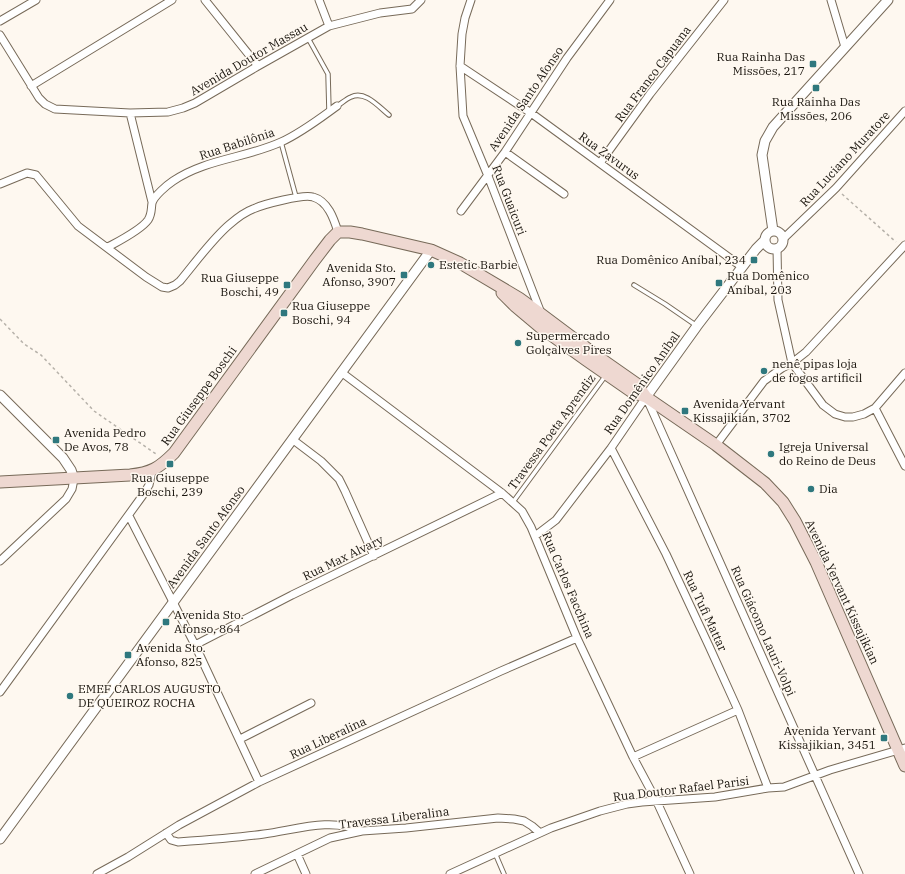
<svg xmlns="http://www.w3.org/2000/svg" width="905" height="874" viewBox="0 0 905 874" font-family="'IBM Plex Serif',serif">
<rect width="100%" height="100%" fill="#fef8f0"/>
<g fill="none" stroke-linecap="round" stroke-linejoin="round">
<defs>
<path id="service" d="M 308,38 L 328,74 L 329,111
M 337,106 C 342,103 346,99 351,97 C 365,90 379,107 389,115
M 281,142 L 296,197
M 634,285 L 665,304 L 697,326
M 513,502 L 606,375
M 495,853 L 504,874"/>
<path id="minor" d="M 205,0 L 258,66
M 319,0 L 329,26
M 471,0 L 465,18 L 462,34 L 460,66 L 463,116 L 488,176 L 541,313
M 831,0 L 845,47
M 0,21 L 36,0
M 0,35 L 39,98 L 45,104 L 55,109 L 130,113 L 168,112 L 183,108 L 195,103 L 258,66 L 329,26 L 380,13 L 412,9 L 421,0
M 460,66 L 531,113 L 742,267
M 31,86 L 172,0
M 130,113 L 152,202
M 505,152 L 564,194
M 600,163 L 650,94 L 724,0
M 0,184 L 27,173 L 36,175 L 78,226 L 146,277 L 162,287 L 168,288 L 175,285 L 180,281 C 195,263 213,238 230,224 C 237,218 245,212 253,209 C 264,204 303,194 313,197 C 328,201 334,219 338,232
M 461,211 L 505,152 L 567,58 L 610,0
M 783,239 L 836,188 L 905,111
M 108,247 C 119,241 141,230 148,220 C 152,214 151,209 152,203 C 154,196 167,185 173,181 C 205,159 246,158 281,142 C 301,133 319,119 337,106
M 777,248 L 778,300 L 792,363 L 823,405 L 835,414 L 845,417 L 853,417 L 864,414 L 875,408 L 905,373
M 341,372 L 502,493 L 522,511 L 531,527 L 577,638 L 633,757 L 657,802 L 690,874
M 647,399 L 859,874
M 875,408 L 905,466
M 292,439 L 321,461 L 339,479 L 345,491 L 374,556
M 716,445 L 764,381 L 782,368 L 792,363 L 806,352 L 905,245
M 611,448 L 666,554 L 709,646 L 738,710 L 768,788
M 129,516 L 195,645 L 259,782
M 535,536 L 556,520 L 611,448 L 646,397
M 0,561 L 66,499 L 72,489 L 74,479
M 195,645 L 292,595 L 502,493
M 0,692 L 143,495 L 149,485 L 152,471
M 240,739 L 311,703
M 633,757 L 738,710
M 166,833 L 171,840 L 178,842 C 207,840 236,838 264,834 C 295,830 331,817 361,831
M 297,854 L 306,874
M 97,874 L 128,857 L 179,825 L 259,782 L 501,671 L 577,638
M 255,874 L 330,838 L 362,831 L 406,828 L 498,818 L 514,819 L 524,821 L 532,826 L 540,833
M 450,874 L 551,828 L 600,811 L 627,804 L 642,802 L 715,797 L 768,788 L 784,787 L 830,770 L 905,748"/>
<path id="tertiary" d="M 773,231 L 762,155 L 765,141 L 773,127 L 888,0
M765 240a9 9 0 1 1 18 0a9 9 0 1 1-18 0Z
M 0,395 L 63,458 L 71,470 L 74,479
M 646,397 L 697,326 L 756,249 L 765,240
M 0,839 L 431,250"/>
<path id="secondary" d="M 502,293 L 515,306 L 540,327 L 586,360 L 632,392 L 646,397 L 716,445 L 765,483 L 783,502 L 795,521 L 816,562 L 905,766
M 0,482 L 130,475 C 151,473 159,468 174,453 L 314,261 L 330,240 L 338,232 L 350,232 L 362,234 L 431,250 L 460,263 L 519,298 L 541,314 L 597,356 L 637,384 L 646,397"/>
</defs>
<use href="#service" stroke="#776a59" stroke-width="5.5"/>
<use href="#minor" stroke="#776a59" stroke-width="9"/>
<use href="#tertiary" stroke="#776a59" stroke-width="11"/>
<use href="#secondary" stroke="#776a59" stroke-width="13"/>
<path stroke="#b7b2aa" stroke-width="1.5" stroke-dasharray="3 3" stroke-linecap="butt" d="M 842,194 L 896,242
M 0,319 L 24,344 L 41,355 L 94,411 L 156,454"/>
<use href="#service" stroke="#fff" stroke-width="3.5"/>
<use href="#minor" stroke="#fff" stroke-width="7"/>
<use href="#tertiary" stroke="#fff" stroke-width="9"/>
<use href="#secondary" stroke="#eed8d1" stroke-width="11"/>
</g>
<g fill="#2f787e" stroke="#fef8f0" stroke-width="1.5">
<rect x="809" y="60" width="8" height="8" rx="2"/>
<rect x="812" y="84" width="8" height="8" rx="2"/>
<rect x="750" y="256" width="8" height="8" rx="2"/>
<circle cx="431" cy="265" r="4"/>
<rect x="400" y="271" width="8" height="8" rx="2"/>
<rect x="715" y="279" width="8" height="8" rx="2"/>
<rect x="283" y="281" width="8" height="8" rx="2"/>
<rect x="280" y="309" width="8" height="8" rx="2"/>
<circle cx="518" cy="343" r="4"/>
<circle cx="764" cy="371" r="4"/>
<rect x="681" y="407" width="8" height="8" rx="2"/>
<rect x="52" y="436" width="8" height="8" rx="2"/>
<circle cx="771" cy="454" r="4"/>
<rect x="166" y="460" width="8" height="8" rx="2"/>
<circle cx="811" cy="489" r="4"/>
<rect x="162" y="618" width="8" height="8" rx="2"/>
<rect x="124" y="651" width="8" height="8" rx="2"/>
<circle cx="70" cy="696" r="4"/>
<rect x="880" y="734" width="8" height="8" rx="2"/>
</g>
<g text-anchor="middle" stroke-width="3" stroke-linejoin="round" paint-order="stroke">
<g font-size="12" fill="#1a150e" stroke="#fef8f0" text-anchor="start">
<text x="805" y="61" text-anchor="end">Rua Rainha Das<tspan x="805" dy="14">Missões, 217</tspan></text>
<text x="816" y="106" text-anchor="middle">Rua Rainha Das<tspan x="816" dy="14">Missões, 206</tspan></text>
<text x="746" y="264" text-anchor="end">Rua Domênico Aníbal, 234</text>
<text x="439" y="269">Estetic Barbie</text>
<text x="396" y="272" text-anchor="end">Avenida Sto.<tspan x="396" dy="14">Afonso, 3907</tspan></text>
<text x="727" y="280">Rua Domênico<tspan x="727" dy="14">Aníbal, 203</tspan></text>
<text x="279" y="282" text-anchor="end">Rua Giuseppe<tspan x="279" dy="14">Boschi, 49</tspan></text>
<text x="292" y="310">Rua Giuseppe<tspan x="292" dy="14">Boschi, 94</tspan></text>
<text x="526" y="340">Supermercado<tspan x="526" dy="14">Golçalves Pires</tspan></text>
<text x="772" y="368">nenê pipas loja<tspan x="772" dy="14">de fogos artificil</tspan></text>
<text x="693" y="408">Avenida Yervant<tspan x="693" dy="14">Kissajikian, 3702</tspan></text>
<text x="64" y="437">Avenida Pedro<tspan x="64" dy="14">De Avos, 78</tspan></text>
<text x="779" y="451">Igreja Universal<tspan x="779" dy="14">do Reino de Deus</tspan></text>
<text x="170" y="482" text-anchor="middle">Rua Giuseppe<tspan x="170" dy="14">Boschi, 239</tspan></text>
<text x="819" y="493">Dia</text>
<text x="174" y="619">Avenida Sto.<tspan x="174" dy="14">Afonso, 864</tspan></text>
<text x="136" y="652">Avenida Sto.<tspan x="136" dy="14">Afonso, 825</tspan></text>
<text x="78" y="693">EMEF CARLOS AUGUSTO<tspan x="78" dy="14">DE QUEIROZ ROCHA</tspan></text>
<text x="876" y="735" text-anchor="end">Avenida Yervant<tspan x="876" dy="14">Kissajikian, 3451</tspan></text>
</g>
<g font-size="12" fill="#1a150e" stroke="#fef8f0">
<text transform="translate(249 59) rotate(-30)" y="4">Avenida Doutor Massau</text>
<text transform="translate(653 74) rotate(-53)" y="4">Rua Franco Capuana</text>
<text transform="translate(526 99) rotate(-56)" y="4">Avenida Santo Afonso</text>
<text transform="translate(237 144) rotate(-18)" y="4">Rua Babilônia</text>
<text transform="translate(609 156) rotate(36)" y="4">Rua Zavurus</text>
<text transform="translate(845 159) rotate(-47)" y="4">Rua Luciano Muratore</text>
<text transform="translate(509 200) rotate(69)" y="4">Rua Guaicuri</text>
<text transform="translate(642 383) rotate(-55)" y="4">Rua Domênico Aníbal</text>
<text transform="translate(199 396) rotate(-54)" y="4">Rua Giuseppe Boschi</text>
<text transform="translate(552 432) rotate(-54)" y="4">Travessa Poeta Aprendiz</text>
<text transform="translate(206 537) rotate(-54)" y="4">Avenida Santo Afonso</text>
<text transform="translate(343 558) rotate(-26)" y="4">Rua Max Alvary</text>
<text transform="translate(568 585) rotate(67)" y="4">Rua Carlos Facchina</text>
<text transform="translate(842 592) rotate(65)" y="4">Avenida Yervant Kissajikian</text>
<text transform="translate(705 611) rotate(65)" y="4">Rua Tufi Mattar</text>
<text transform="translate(763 631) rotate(66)" y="4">Rua Giácomo Lauri-Volpi</text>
<text transform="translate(328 738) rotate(-25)" y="4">Rua Liberalina</text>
<text transform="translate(681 789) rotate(-7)" y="4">Rua Doutor Rafael Parisi</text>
<text transform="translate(394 818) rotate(-7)" y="4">Travessa Liberalina</text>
</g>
</g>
</svg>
